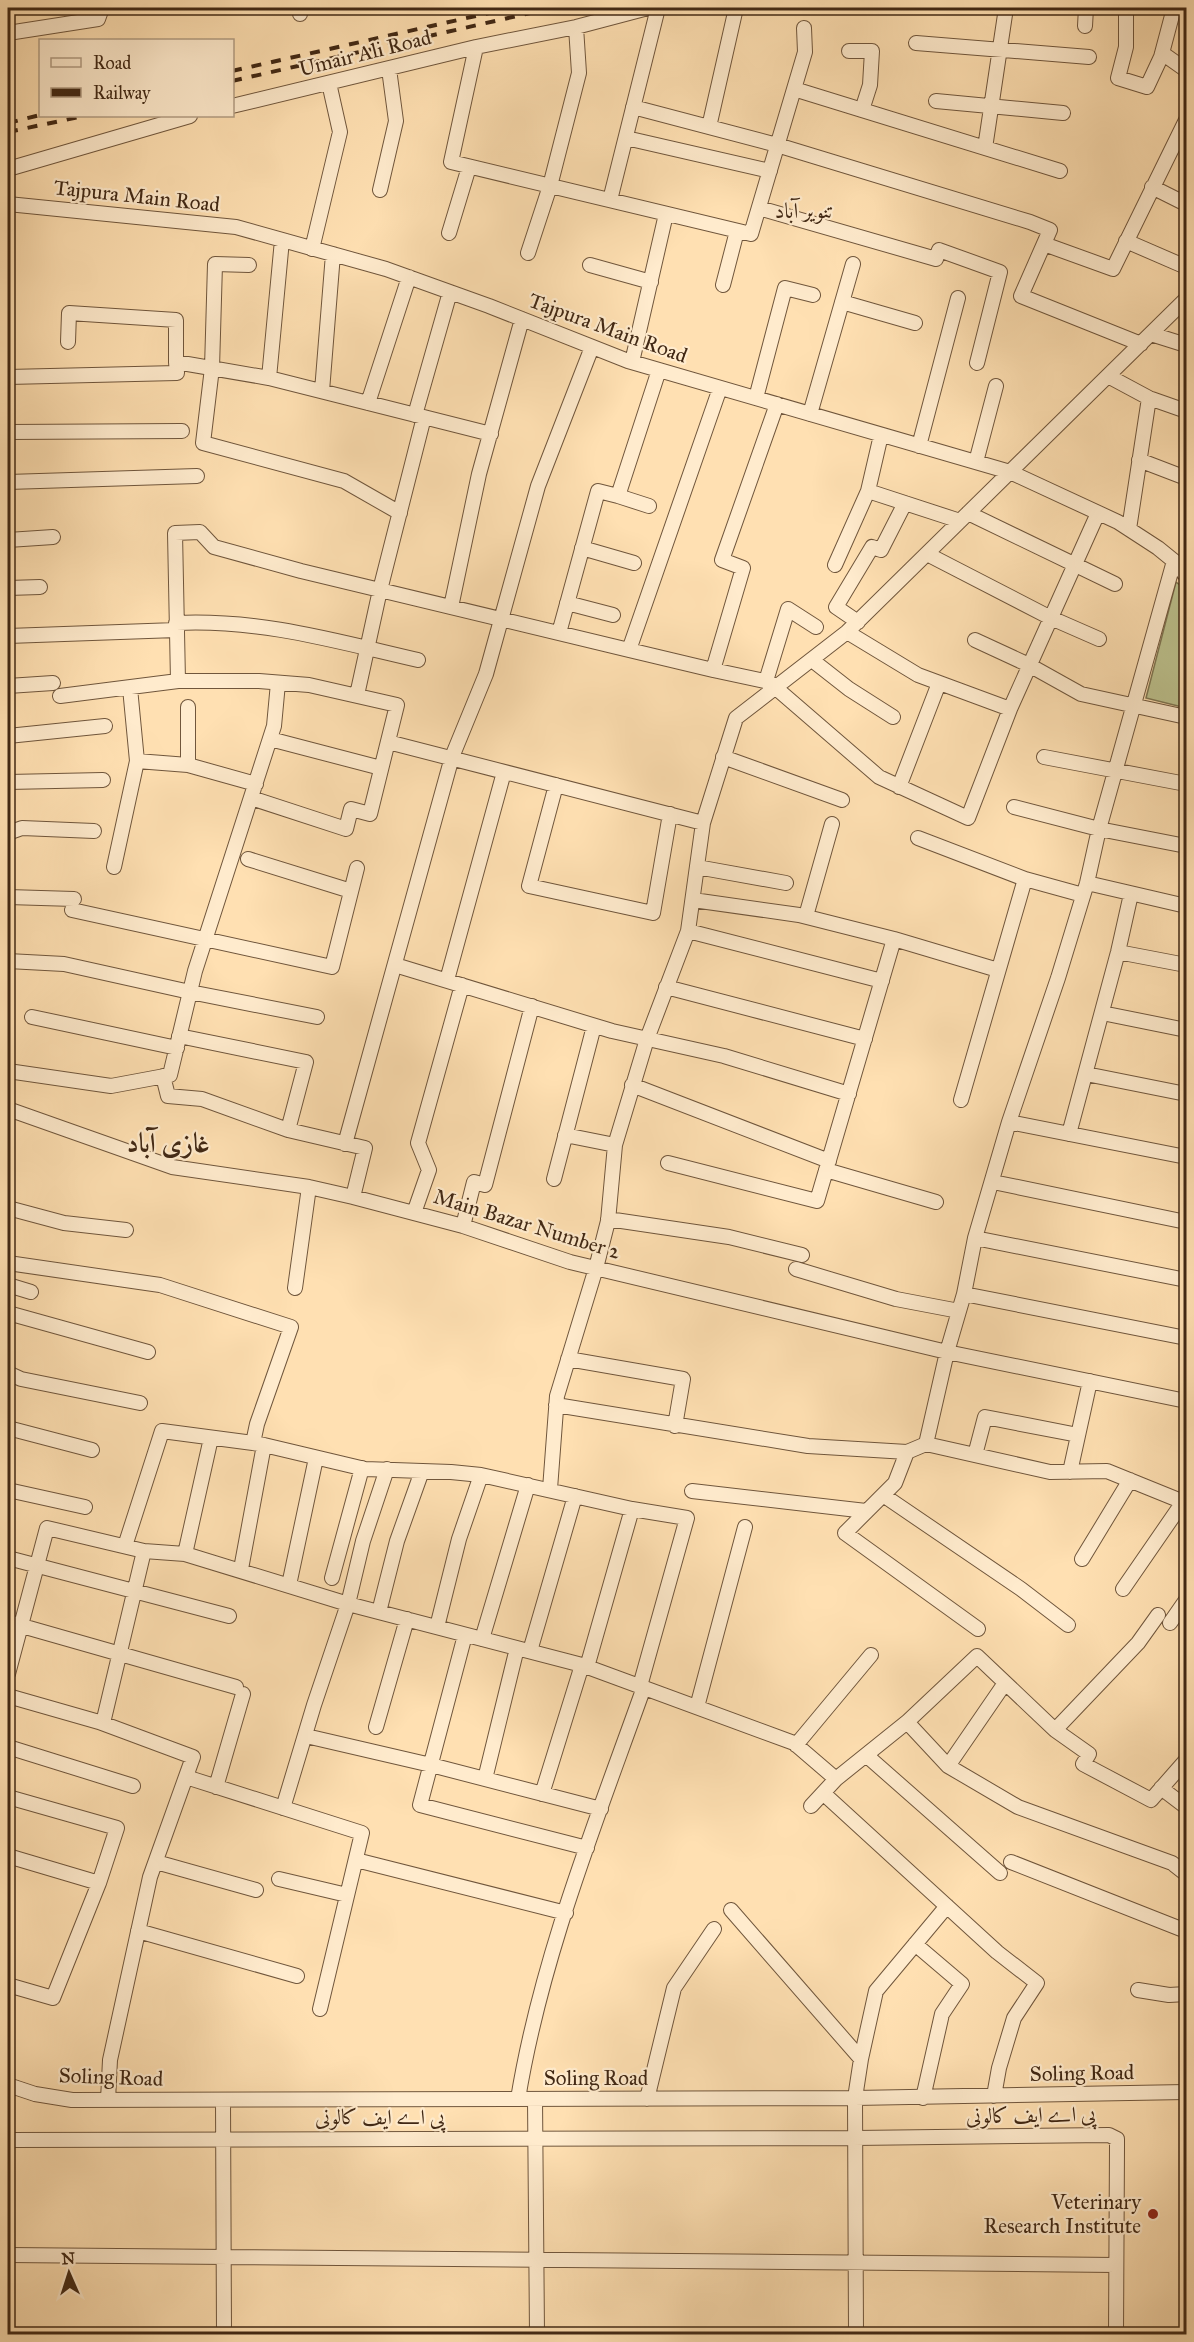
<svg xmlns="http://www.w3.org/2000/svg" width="1194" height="2342" viewBox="0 0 1194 2342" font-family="'IM FELL Great Primer',Amiri,serif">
<rect width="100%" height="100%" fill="#ffe0b2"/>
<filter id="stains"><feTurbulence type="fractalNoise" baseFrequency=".00333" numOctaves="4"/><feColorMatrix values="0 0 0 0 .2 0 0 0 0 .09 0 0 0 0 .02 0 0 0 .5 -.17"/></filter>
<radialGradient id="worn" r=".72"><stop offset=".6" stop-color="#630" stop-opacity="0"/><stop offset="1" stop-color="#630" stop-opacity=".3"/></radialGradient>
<path fill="#bdc38f" stroke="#7f7652" stroke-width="1.5" d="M 1176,582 L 1186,590 L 1186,708 L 1146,698 Z"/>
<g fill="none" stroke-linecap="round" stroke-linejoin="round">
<defs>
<path id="minor" d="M 1126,8 L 1126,47 L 1118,78 L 1147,87 L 1161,57 L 1174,8
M 300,14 L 300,8
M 1085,26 L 1086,8
M 8,33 L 98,19 L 102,8
M 916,43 L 1089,57
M 476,47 L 451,162 L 751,234 L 805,52 L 804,28
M 849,51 L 872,51 L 870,85 L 862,110
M 1162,53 L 1186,70
M 794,89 L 1060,171
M 936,101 L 1063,113
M 232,106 L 476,47 L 576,27 L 648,8
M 633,107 L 777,145 L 1030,222 L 1050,230 L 1021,296 L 1141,344
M 709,127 L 736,8
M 626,138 L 770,171
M 985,148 L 1006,8
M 8,169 L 190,116
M 1152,187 L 1186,204
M 380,190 L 396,121 L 389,69
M 610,200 L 658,8
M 8,204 L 236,227 L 386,269 L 489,306 L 628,361 L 1010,472 L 1118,522 L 1158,548 L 1174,561 L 1186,576
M 759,208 L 936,259 L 939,250 L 1000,272 L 977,363
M 449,233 L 469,167
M 1126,241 L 1186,267
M 1044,244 L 1113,269 L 1186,120
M 312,249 L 340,132 L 329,83
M 528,253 L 550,186 L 579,73 L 576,27
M 249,265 L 215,264 L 212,368 L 203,443 L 344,481 L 400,513
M 590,265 L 651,282
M 723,285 L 737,231
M 842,302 L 915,323
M 1151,334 L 1186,345
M 68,342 L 69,313 L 176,320 L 176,362
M 632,362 L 666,214
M 1108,376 L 1149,398 L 1186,411
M 8,377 L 177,373 L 176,362 L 269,378 L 491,434
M 269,378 L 282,240
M 322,391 L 333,254
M 756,398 L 785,288 L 813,295
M 368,403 L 409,277
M 810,414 L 853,264
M 415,415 L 450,292
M 8,432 L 182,431
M 919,446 L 958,298
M 1139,460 L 1186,478
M 976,462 L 996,386
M 8,482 L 197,476
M 868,491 L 960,521
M 618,496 L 649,506
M 968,513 L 1115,584
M 1129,529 L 1149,398
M 8,540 L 53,537
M 582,548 L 634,563
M 927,554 L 1051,618 L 1099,639
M 1174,561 L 1099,829 L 1087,883 L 1058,978 L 1009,1122 L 975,1238 L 964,1294 L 947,1352 L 1186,1401
M 835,565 L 868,491 L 881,435
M 8,588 L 40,587
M 567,603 L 613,615
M 451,607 L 479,474 L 522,319
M 858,622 L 836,607 L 872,547 L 881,550 L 905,503
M 176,623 C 261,619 335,641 418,660
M 559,633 L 598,491 L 618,496 L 659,370
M 8,636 L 176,630
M 975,640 L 1029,665 L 1081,694 L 1186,717
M 629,650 L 713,670 L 743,568 L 722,560 L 777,404
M 812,660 L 849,689 L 893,717
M 713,670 L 769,682 L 879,777 L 968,818 L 1010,709 L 918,675 L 847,632
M 178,681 L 175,533 L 200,532 L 214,547 L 301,571 L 629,650 L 720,388
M 766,681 L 788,609 L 816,627
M 8,686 L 53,683
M 357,695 L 380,590 L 424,417
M 60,696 L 178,681 L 259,681 L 309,685 L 397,705 L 370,814 L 351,809 L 346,829 L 251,798
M 188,707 L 188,765
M 1010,709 L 1098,513
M 8,736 L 105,726
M 270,739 L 381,768
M 388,742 L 703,823
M 723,757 L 842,800
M 1044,757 L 1186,784
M 137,761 L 188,765 L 256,784
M 8,782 L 103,780
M 556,785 L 529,886 L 653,913 L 670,814
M 899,787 L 939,683
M 1014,807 L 1099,829 L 1186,846
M 8,833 L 22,828 L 94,831
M 918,838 L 1025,879
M 248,859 L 351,891
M 114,867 L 137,761 L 130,688
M 697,867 L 786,883
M 1087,883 L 1186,906
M 8,897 L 74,899
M 693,900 L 799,915 L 894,939 L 998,970
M 72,910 L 332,967 L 357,868
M 806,916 L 832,824
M 688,931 L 882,981
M 1118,952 L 1186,965
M 8,961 L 64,964 L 190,992 L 317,1017
M 395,965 L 612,1031 L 724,1056 L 849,1094
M 447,980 L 504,772
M 666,987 L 865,1039
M 1102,1013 L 1186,1030
M 32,1017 L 177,1048
M 8,1071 L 111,1086 L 170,1075 L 195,971 L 274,726 L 278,683
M 1086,1074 L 1186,1094
M 163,1076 L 168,1096 L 202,1099 L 288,1130 L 306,1062 L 179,1036
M 632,1085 L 829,1161
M 961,1100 L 1025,879 L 1083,895
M 8,1109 L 172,1167 L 309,1187 L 353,1197 L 463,1226 L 570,1262 L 947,1352 L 926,1444
M 1009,1122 L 1186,1157
M 288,1130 L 365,1148 L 353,1197
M 1069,1134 L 1118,952 L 1131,894
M 565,1135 L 615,1145
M 345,1144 L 452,757 L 486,674 L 538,486 L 592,347
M 668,1163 L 817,1201 L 894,939
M 826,1170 L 936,1202
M 554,1179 L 594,1026
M 993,1182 L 1186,1222
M 8,1208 L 64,1223 L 126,1230
M 414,1213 L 429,1170 L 418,1143 L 462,985
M 608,1219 L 729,1237 L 802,1255
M 463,1226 L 474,1182 L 485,1185 L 532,1006
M 975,1238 L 1186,1280
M 8,1263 L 160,1285 L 291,1327 L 257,1424 L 253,1443 L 264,1445 L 241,1569
M 796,1269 L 896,1299 L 959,1311
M 8,1285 L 31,1292
M 295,1288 L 309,1187
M 964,1294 L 1186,1338
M 8,1313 L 148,1352
M 568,1359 L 683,1379 L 675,1426
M 8,1373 L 21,1379 L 140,1403
M 556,1405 L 808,1446 L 907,1452 L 926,1444 L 1050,1472 L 1107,1471 L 1186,1503
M 8,1428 L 92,1450
M 264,1445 L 365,1469 L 451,1472 L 481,1475 L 632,1509 L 687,1518 L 640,1686
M 907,1452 L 895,1483 L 845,1533 L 978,1629
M 975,1455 L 985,1417 L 1078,1435
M 1070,1472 L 1090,1381
M 550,1489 L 557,1396 L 596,1268 L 608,1221 L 615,1145 L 647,1039 L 688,931 L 703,823 L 736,718 L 847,632 L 1186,299
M 8,1490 L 85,1507
M 692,1491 L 866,1511
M 883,1495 L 1021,1589 L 1068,1625
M 125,1546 L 162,1431 L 253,1443
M 185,1554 L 211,1438
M 8,1558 L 229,1616
M 1082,1559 L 1130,1480
M 332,1578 L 362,1468
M 289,1585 L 316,1458
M 1123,1589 L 1183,1502
M 379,1612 L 397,1541 L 422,1471
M 8,1622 L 236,1687
M 1170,1623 L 1186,1600
M 437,1627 L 459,1539 L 481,1475
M 465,1635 L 420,1805 L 587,1848
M 482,1639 L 528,1485
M 530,1651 L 575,1496
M 587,1667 L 632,1509
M 8,1674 L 47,1528 L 144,1551 L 185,1554 L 348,1604 L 582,1665 L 794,1743 L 836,1779
M 8,1696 L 99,1722 L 193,1757 L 150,1877 L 110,2060 L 108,2100
M 697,1707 L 745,1527
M 103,1723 L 144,1551
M 376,1727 L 407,1619
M 1055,1730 L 1138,1643 L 1158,1615
M 306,1736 L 431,1765 L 601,1809
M 796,1745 L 871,1655
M 8,1747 L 133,1786
M 866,1755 L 1000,1873
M 1186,1760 L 1151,1800 L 1083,1764 L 1089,1754 L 1055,1730 L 977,1656 L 907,1722 L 948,1766 L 1018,1807 L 1172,1863 L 1186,1874
M 948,1766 L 1005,1683
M 186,1777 L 362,1833 L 320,2009
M 485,1779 L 517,1648
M 216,1787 L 243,1694
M 1161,1788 L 1186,1807
M 823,1793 L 997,1952 L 1037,1983 L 1014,2018 L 999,2068 L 994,2096
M 542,1794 L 582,1665
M 8,1797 L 117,1828 L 99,1883 L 53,1998 L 8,1985
M 811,1806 L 836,1779 L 907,1722
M 283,1808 L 314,1705 L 348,1604 L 363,1541 L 387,1469
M 8,1856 L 99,1883
M 356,1860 L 566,1913
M 156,1862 L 256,1890
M 1011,1862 L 1186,1931
M 279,1879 L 347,1895
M 731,1910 L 861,2059
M 138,1931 L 297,1976
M 915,1944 L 962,1984 L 942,2014 L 923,2098
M 1138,1990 L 1169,1995 L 1186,1994
M 8,2085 L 35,2094 L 72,2100 L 855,2098 L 1186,2092
M 518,2099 C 541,1958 596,1822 644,1687
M 535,2099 L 537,2334
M 647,2099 L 674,1988 L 714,1929
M 223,2100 L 224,2334
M 8,2140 L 855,2138 L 1109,2135 L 1117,2139 L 1117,2146 L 1116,2334
M 8,2255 L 1116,2265
M 856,2334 L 855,2098 L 861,2059 L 876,1991 L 947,1906"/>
</defs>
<use href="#minor" stroke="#70563c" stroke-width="16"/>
<use href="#minor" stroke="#ffebcd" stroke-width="14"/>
<path stroke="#412814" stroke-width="4" stroke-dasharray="10 10" stroke-linecap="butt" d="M 232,71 L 511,8
M 232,81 L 552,8
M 8,123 L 40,115
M 8,132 L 84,116"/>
</g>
<circle fill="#8f2418" stroke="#ffebcd" stroke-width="2" cx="1153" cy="2214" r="6"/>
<g text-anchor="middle" stroke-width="4.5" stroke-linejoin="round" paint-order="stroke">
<g font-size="21" fill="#412814" stroke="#ffebcd">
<text transform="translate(365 53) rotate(-14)" y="7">Umair Ali Road</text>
<text transform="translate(137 196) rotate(6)" y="7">Tajpura Main Road</text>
<text transform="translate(608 328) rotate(20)" y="7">Tajpura Main Road</text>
<text transform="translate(527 1224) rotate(17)" y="7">Main Bazar Number 2</text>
<text transform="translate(1082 2073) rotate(-1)" y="7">Soling Road</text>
<text transform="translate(111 2077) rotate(2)" y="7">Soling Road</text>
<text x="596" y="2085">Soling Road</text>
<text transform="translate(1031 2115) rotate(-1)" y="7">پی اے ایف کالونی</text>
<text x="380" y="2124">پی اے ایف کالونی</text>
</g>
<g font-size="21" fill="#412814" stroke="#ffebcd" text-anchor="end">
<text x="1141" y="2209">Veterinary<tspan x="1141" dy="24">Research Institute</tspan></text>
</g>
<g font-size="22" fill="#412814" stroke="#ffebcd">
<text x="804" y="218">تنویر آباد</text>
</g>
<g font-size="27" font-weight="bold" fill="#412814" stroke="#ffebcd">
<text x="168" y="1152">غازى آباد</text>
</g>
</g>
<rect width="1194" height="2342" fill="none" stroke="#ffe0b2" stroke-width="30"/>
<rect x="9" y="9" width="1176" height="2324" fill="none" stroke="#412814" stroke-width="3"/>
<rect x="15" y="15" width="1164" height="2312" fill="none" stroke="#412814" stroke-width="1.5"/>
<rect x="39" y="39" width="195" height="78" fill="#ffebcd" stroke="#b39d83" stroke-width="1.5"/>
<rect x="51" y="58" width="30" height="9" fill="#ffebcd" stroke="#b39d83" stroke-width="1.5"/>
<text x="93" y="69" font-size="18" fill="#412814">Road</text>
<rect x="51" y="88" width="30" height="9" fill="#412814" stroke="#b39d83" stroke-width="1.5"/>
<text x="93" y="99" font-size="18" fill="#412814">Railway</text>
<g transform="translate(69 2273) rotate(357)" stroke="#ffebcd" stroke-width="4.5" paint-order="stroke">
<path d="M0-4.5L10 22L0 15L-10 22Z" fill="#412814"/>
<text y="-9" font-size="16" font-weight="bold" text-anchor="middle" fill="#412814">N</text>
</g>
<rect width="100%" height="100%" filter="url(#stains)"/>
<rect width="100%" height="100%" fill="url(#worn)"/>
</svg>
